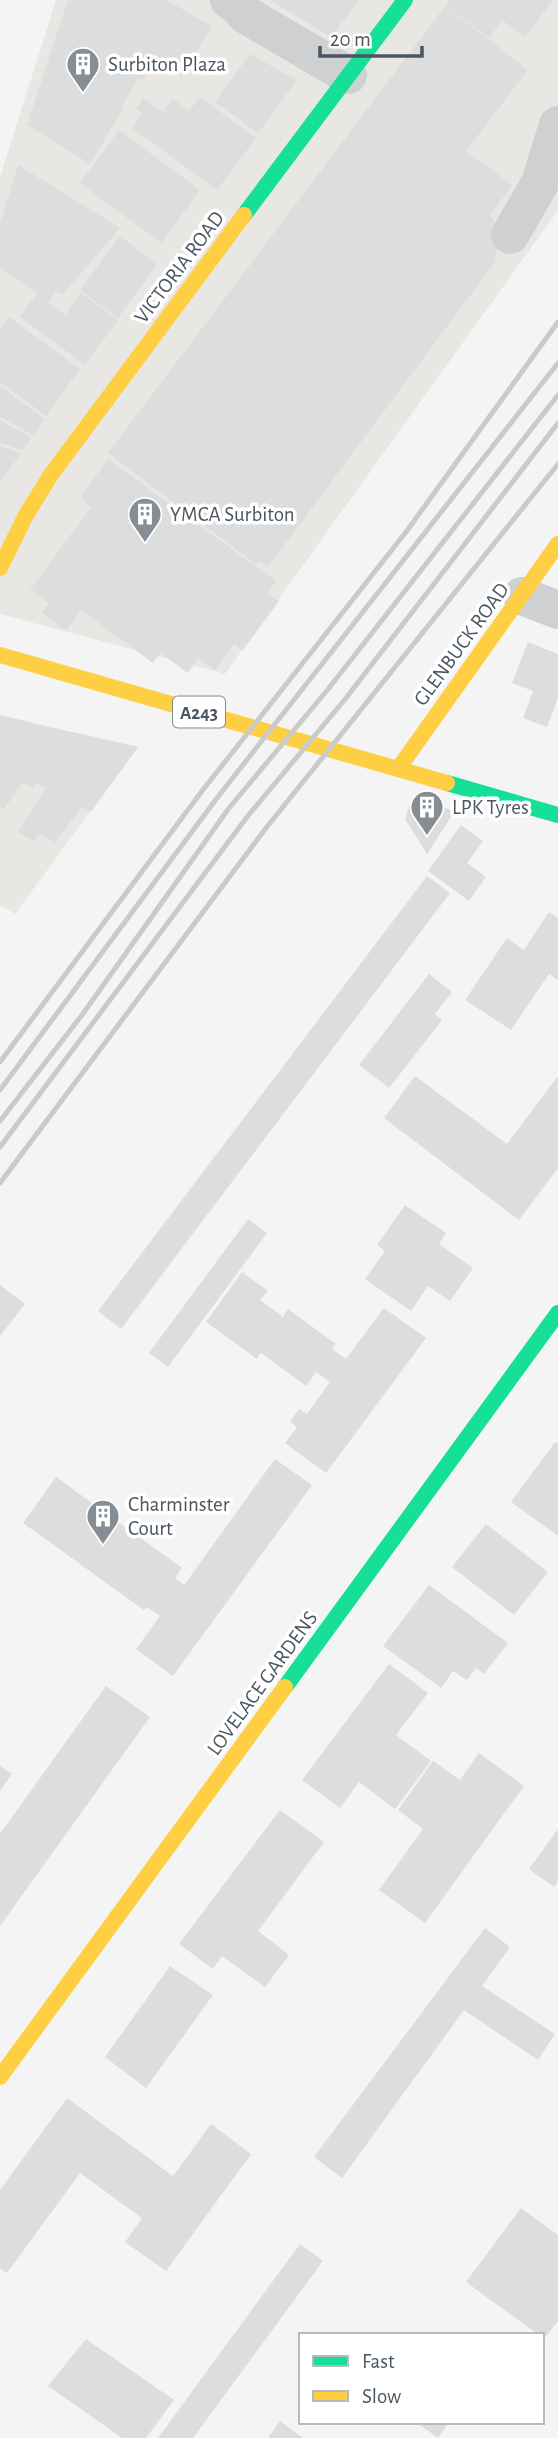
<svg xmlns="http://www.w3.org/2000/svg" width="558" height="2438" viewBox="0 0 558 2438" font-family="'Alegreya Sans',sans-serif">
<rect width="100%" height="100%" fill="#f4f4f4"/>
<path fill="#e8e7e3" d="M 56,0 L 558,0 L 558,210 L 225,674 L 0,614 L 0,177 Z
M 0,715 L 138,747 L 15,914 L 0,905 Z"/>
<path fill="#ddddde" d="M 68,0 L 166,0 L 212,26 L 182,76 L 156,63 L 150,75 L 147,73 L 142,82 L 138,78 L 122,106 L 124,107 L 90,164 L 27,125 Z
M 270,0 L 359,0 L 336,31 L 329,36 Z
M 449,0 L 553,0 L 525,37 L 502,20 L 489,38 L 445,5 Z
M 445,6 L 528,70 L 466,151 L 512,185 L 490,216 L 493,219 L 499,235 L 495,262 L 268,567 L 259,561 L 257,565 L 108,453 Z
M 250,54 L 297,80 L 258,133 L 215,102 Z
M 200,97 L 256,138 L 217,190 L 132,128 L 142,114 L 136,109 L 143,98 L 163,112 L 173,98 L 189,111 Z
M 119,130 L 200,190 L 161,243 L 80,183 Z
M 18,165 L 120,228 L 62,295 L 56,291 L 48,302 L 65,315 L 81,293 L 118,320 L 85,365 L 20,317 L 37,293 L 0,268 L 0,224 Z
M 120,236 L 157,264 L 118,318 L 80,290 Z
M 9,317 L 80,369 L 46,416 L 0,382 L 0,330 Z
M 0,386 L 45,419 L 33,435 L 0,417 Z
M 0,420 L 32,438 L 22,450 L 0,443 Z
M 0,446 L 21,453 L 0,483 Z
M 108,459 L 276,581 L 267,593 L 279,601 L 243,650 L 234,644 L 215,670 L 198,658 L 188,673 L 160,653 L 153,663 L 81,610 L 66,631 L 42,613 L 49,603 L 30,590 L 91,507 L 80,498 Z
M 528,642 L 558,654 L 558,698 L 547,727 L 523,718 L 533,691 L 512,683 Z
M 0,715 L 39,725 L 138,747 L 91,812 L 82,807 L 55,842 L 39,834 L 34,841 L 18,832 L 46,788 L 36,783 L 33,788 L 23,782 L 4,809 L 0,807 Z
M 412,798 L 455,811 L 427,854 L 405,819 Z
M 461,825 L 483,841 L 467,863 L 486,877 L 469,901 L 428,871 Z
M 427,876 L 450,893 L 121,1329 L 98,1311 Z
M 549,912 L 558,918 L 558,980 L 549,974 L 511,1030 L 465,1000 L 507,938 L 524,950 Z
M 429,974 L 452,992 L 435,1014 L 442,1020 L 389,1088 L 359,1065 Z
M 415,1076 L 507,1144 L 558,1076 L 558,1168 L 519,1220 L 384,1118 Z
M 405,1205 L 446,1233 L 439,1244 L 473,1268 L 450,1301 L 428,1286 L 411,1311 L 365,1279 L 385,1251 L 377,1245 Z
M 248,1219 L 267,1233 L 168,1367 L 149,1353 Z
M 242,1272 L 268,1291 L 260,1300 L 283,1317 L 288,1309 L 336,1344 L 332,1349 L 346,1359 L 384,1308 L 426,1338 L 326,1473 L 285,1443 L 297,1427 L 290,1422 L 299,1409 L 307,1414 L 330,1382 L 316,1372 L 306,1386 L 261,1353 L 257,1359 L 206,1322 Z
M 0,1285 L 25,1304 L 0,1336 Z
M 555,1442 L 558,1444 L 558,1536 L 511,1502 Z
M 275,1459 L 312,1485 L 173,1676 L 136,1649 L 160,1616 L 147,1607 L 144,1610 L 23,1523 L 56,1477 L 182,1568 L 175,1578 L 184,1585 Z
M 486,1524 L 548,1572 L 514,1615 L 452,1567 Z
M 429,1585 L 508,1643 L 484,1674 L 476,1668 L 467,1680 L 453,1671 L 441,1688 L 383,1646 Z
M 389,1664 L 428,1693 L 396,1735 L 431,1761 L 395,1809 L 359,1782 L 340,1808 L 302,1780 Z
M 106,1686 L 150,1717 L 0,1926 L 0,1834 Z
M 479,1753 L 524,1786 L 425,1923 L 379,1890 L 423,1829 L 398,1810 L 433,1761 L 460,1780 Z
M 0,1766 L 12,1774 L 0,1791 Z
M 280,1810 L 324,1842 L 258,1931 L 289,1955 L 265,1987 L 222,1956 L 213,1969 L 179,1944 Z
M 558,1829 L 558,1881 L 554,1887 L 529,1869 Z
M 485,1928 L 510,1947 L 482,1986 L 555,2034 L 538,2060 L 464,2010 L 342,2178 L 314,2157 Z
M 170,1966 L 213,1995 L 146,2088 L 105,2057 Z
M 67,2098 L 173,2176 L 211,2124 L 251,2154 L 166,2271 L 125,2242 L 142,2218 L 80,2173 L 7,2273 L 0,2268 L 0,2190 Z
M 521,2208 L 558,2235 L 558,2321 L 544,2339 L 542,2335 L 539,2335 L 466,2282 Z
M 300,2244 L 323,2261 L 193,2438 L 158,2438 Z
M 86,2339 L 174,2400 L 146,2438 L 122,2438 L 48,2386 Z
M 280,2421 L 303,2438 L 268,2438 Z
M 416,2422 L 449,2422 L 438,2438 Z"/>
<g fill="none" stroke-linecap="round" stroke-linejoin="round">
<path stroke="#ced0d2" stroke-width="38" d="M 229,0 L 237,5 L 246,15 L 348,75
M 510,235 L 540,183 L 558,125
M 522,596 L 558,610"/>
<path stroke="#16e098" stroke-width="16" d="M 244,215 L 405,0
M 447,783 L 558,815
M 285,1687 L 558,1313"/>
<path stroke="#ffcf43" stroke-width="16" d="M 0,568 L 25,517 L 50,476 L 244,215
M 0,655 L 447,783
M 398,769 L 558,544
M 0,2077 L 285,1687"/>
<path stroke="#c9cacc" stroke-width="5" d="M 0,1062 L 202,791 L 406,532 L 558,322
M 0,1090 L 217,798 L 558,363
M 0,1121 L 82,1015 L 229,808 L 329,688 L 558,395
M 0,1147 L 247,817 L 346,698 L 558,423
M 0,1183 L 266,828 L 558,464"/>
</g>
<defs>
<symbol id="building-pin" viewBox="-11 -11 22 30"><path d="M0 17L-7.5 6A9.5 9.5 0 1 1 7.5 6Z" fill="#868d94" stroke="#fff"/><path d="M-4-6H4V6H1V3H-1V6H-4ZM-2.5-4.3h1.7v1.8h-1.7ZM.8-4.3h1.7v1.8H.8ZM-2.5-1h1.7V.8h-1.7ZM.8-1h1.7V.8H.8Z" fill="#fff"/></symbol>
</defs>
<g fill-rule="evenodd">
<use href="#building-pin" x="64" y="45" width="38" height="52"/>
<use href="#building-pin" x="126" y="495" width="38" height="52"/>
<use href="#building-pin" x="408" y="788" width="38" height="52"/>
<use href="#building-pin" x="84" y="1497" width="38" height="52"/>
</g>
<g text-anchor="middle" stroke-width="7" stroke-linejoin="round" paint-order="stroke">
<rect fill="#fff" stroke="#808990" stroke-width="2" x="173" y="696.5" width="52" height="31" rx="5"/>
<g font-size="19" font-weight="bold" fill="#4a5661">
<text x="199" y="719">A243</text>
</g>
<g font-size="21" fill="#4a5661" stroke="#fff" text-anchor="start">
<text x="108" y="71">Surbiton Plaza</text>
<text x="170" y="521">YMCA Surbiton</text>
<text x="452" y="814">LPK Tyres</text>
<text x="128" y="1511">Charminster<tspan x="128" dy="24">Court</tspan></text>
</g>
<g font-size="21" fill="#4a5661" stroke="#fff">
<text transform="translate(179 267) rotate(-53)" y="7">VICTORIA ROAD</text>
<text transform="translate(461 644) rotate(-54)" y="7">GLENBUCK ROAD</text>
<text transform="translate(262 1683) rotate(-54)" y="7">LOVELACE GARDENS</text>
</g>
</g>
<rect x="299" y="2333" width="245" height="91" fill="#ffffff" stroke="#b7bbc0" stroke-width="2"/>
<rect x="313" y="2356" width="35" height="10" fill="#16e098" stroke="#b7bbc0" stroke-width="2"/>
<text x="362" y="2368" font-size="21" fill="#4a5661">Fast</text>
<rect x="313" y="2391" width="35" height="10" fill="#ffcf43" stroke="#b7bbc0" stroke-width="2"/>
<text x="362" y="2403" font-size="21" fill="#4a5661">Slow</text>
<path d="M320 46v10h102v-10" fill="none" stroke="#4a5661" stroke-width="3.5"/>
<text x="330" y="46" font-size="21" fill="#4a5661" stroke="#ffffff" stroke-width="5" paint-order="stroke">20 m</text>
</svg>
